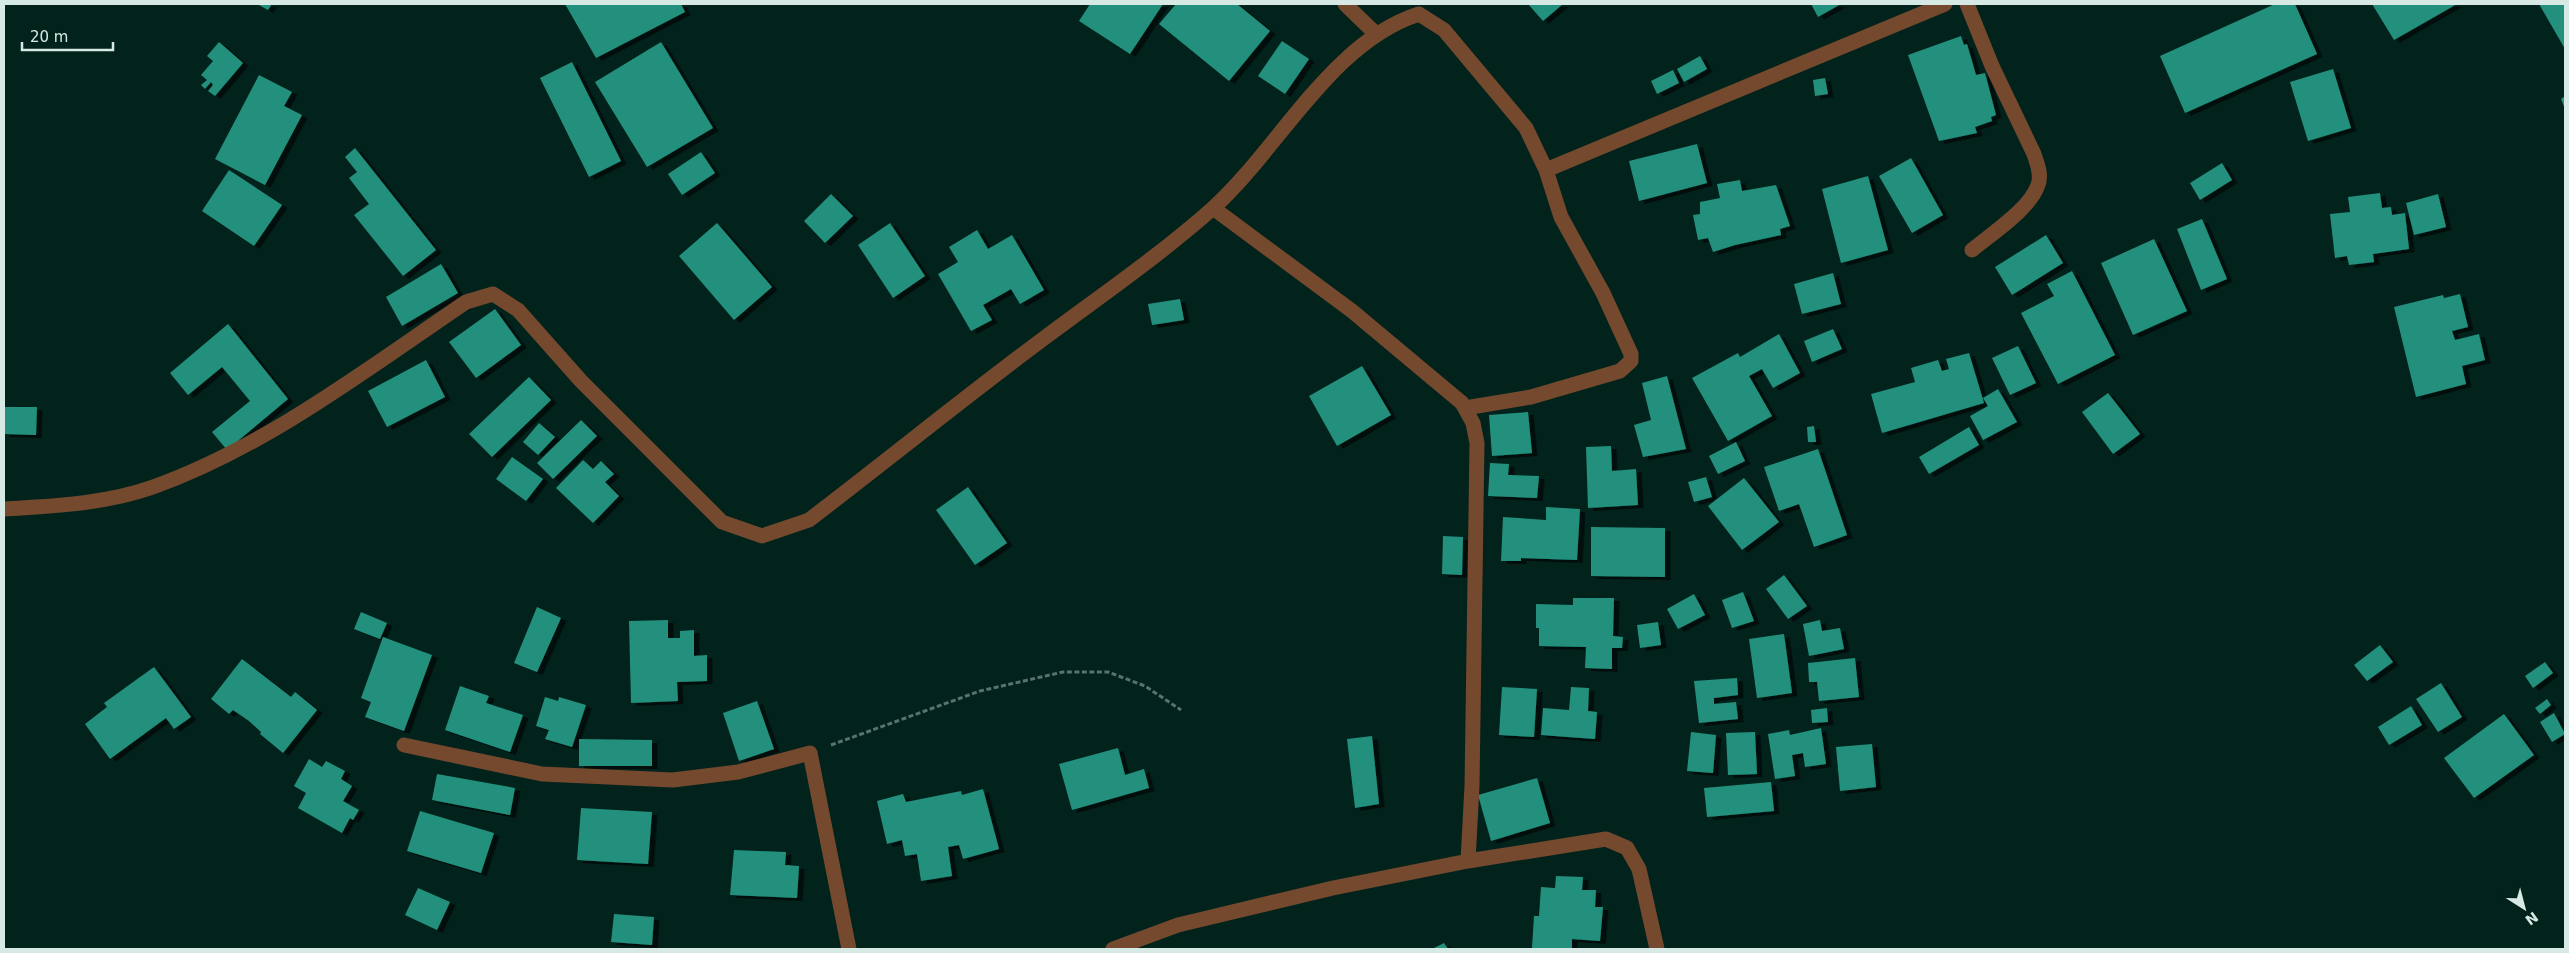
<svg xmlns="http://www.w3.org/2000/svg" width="2569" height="953" viewBox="0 0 2569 953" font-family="'DejaVu Sans',sans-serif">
<defs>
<filter id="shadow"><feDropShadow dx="5.5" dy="3" stdDeviation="0" flood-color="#0009"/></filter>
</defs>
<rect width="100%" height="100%" fill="#02221c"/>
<path fill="#21907c" filter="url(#shadow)" d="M 257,4 L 272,4 L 268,10 Z
M 565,4 L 681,4 L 685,12 L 596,58 Z
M 1090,4 L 1163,4 L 1130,54 L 1079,21 Z
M 1176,4 L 1237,4 L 1270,31 L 1229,81 L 1159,24 Z
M 1528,4 L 1563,4 L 1543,21 Z
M 1811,4 L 1841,4 L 1818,17 Z
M 2275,4 L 2295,4 L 2317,54 L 2185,113 L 2160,56 Z
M 2372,4 L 2457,4 L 2394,40 Z
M 2539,4 L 2565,4 L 2565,49 Z
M 1961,36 L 1964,45 L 1967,44 L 1976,75 L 1985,73 L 1996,115 L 1991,117 L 1992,121 L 1975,127 L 1977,133 L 1939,141 L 1908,55 Z
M 1282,41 L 1309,59 L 1285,94 L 1258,76 Z
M 219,42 L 243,63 L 215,96 L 208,91 L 213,85 L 211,82 L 205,89 L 201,85 L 207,80 L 201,75 L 213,61 L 207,56 Z
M 661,42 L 713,128 L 647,167 L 595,82 Z
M 1700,56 L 1707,69 L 1684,82 L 1677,69 Z
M 572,62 L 621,161 L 589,177 L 540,78 Z
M 2333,69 L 2351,128 L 2308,141 L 2290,82 Z
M 1673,70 L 1679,83 L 1657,94 L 1651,81 Z
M 259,75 L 292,92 L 284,106 L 302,115 L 265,185 L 215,159 Z
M 1825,78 L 1828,94 L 1815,96 L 1813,80 Z
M 2565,96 L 2565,109 L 2561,99 Z
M 1697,144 L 1707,183 L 1639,201 L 1629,161 Z
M 355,148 L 436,250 L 403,276 L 354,215 L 369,204 L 349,178 L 357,172 L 345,157 Z
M 701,152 L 715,173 L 682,195 L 668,174 Z
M 1911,158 L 1943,215 L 1912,233 L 1879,176 Z
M 2222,163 L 2232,180 L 2200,200 L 2190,183 Z
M 229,170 L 282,205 L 254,246 L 202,211 Z
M 1868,176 L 1888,250 L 1841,263 L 1822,189 Z
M 1740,180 L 1742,191 L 1776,185 L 1790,226 L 1780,229 L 1781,235 L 1735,245 L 1713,252 L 1708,238 L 1698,240 L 1693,215 L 1700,214 L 1700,202 L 1720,198 L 1717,184 Z
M 2380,193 L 2382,208 L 2391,207 L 2392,215 L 2405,213 L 2409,249 L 2373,254 L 2374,262 L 2349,265 L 2347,256 L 2335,258 L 2330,214 L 2350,212 L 2348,197 Z
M 831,194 L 853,216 L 825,243 L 804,221 Z
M 2438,194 L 2446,227 L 2414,235 L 2406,203 Z
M 2202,219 L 2227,279 L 2201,290 L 2177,229 Z
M 717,223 L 772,287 L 734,320 L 679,256 Z
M 890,223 L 925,276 L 893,298 L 858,245 Z
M 977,230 L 988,249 L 1012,235 L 1044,290 L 1020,304 L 1011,289 L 983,305 L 992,320 L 971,331 L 938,274 L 958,262 L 949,247 Z
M 2046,235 L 2063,263 L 2012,295 L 1995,267 Z
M 2154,239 L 2187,311 L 2133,335 L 2101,263 Z
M 441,264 L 458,293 L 402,326 L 386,297 Z
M 2072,271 L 2115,355 L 2058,384 L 2021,313 L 2054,296 L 2047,284 Z
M 1833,273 L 1841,304 L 1802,314 L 1794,284 Z
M 2460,294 L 2468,327 L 2452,331 L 2455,340 L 2479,334 L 2485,360 L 2462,366 L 2466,384 L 2416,397 L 2394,307 L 2443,295 L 2444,298 Z
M 1180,299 L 1184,320 L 1152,325 L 1148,304 Z
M 495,309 L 521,345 L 476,378 L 449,342 Z
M 228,324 L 288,399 L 227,450 L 212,432 L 250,401 L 222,367 L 188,395 L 170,373 Z
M 1833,329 L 1842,349 L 1812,362 L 1804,341 Z
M 1779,334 L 1800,373 L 1773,388 L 1762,369 L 1749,376 L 1772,416 L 1728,441 L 1692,378 L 1738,353 L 1740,357 Z
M 2018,346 L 2036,383 L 2010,395 L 1992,358 Z
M 1969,353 L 1984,403 L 1882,433 L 1871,394 L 1915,382 L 1911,368 L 1938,360 L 1942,371 L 1949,369 L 1946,359 Z
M 426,360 L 445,397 L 387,427 L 368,391 Z
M 1362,366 L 1391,415 L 1337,446 L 1309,396 Z
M 1667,376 L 1686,449 L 1643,457 L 1634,425 L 1651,420 L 1642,383 Z
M 529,377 L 551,400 L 492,457 L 469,434 Z
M 1998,389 L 2017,422 L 1983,440 L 1970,416 L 1988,406 L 1983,398 Z
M 2108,393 L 2140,434 L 2113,454 L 2082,412 Z
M 4,407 L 37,407 L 36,435 L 4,434 Z
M 1528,412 L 1532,453 L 1492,456 L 1489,415 Z
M 581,420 L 597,436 L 553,479 L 537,463 Z
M 539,423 L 555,437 L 538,455 L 523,442 Z
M 1814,426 L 1816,442 L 1808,442 L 1807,427 Z
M 1969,427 L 1979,445 L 1929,474 L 1919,457 Z
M 1736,442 L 1745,461 L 1718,474 L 1709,456 Z
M 1611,446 L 1612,471 L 1636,469 L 1638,505 L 1588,508 L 1586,447 Z
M 1818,449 L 1847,535 L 1814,547 L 1799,504 L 1779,511 L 1764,467 Z
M 512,457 L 543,479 L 526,501 L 496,479 Z
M 583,460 L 593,469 L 601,461 L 614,474 L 605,482 L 619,496 L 593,523 L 556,488 Z
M 1490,463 L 1509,464 L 1508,475 L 1539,476 L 1537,498 L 1488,496 Z
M 1706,477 L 1712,497 L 1694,502 L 1688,482 Z
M 1744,478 L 1779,522 L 1742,550 L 1708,506 Z
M 968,487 L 1007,543 L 975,565 L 936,510 Z
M 1546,507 L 1580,509 L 1577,560 L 1521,558 L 1521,561 L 1501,561 L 1503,517 L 1546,520 Z
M 1591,527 L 1665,528 L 1665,577 L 1591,576 Z
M 1443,536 L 1463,537 L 1462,575 L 1442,574 Z
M 1784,575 L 1807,606 L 1788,619 L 1766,589 Z
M 1743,592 L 1754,621 L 1732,628 L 1722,600 Z
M 1694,594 L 1705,615 L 1678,629 L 1667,609 Z
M 1573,598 L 1614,598 L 1613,636 L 1623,637 L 1622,648 L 1612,648 L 1612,669 L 1585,668 L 1586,647 L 1539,646 L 1539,628 L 1536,628 L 1536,604 L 1573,605 Z
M 537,607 L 561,618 L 537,672 L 514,663 Z
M 361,612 L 387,623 L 380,639 L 354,629 Z
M 668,620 L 668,638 L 680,638 L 680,631 L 694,630 L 694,656 L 707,655 L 707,681 L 677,682 L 678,701 L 631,703 L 629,621 Z
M 1820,620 L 1822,631 L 1840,628 L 1844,649 L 1809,656 L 1803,624 Z
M 1658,622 L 1661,645 L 1640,648 L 1637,625 Z
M 1784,634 L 1792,693 L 1757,698 L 1749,639 Z
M 383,637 L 432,655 L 404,731 L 365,717 L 371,702 L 361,698 Z
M 2380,645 L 2393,662 L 2367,681 L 2354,665 Z
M 1855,658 L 1859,697 L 1819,701 L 1817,682 L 1809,682 L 1808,663 Z
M 242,659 L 291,697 L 295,692 L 317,710 L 283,753 L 260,734 L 261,732 L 249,721 L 233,710 L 229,714 L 211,699 Z
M 2545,662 L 2553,673 L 2533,688 L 2525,676 Z
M 154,667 L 191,717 L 174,729 L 166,718 L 110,759 L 85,724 L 107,707 L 104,703 Z
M 1737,678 L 1738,695 L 1714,698 L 1714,704 L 1736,702 L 1738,719 L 1699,723 L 1694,681 Z
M 2441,683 L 2462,717 L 2438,732 L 2416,699 Z
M 460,686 L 489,696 L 486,703 L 523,715 L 510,752 L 445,730 Z
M 1502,687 L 1537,689 L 1534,737 L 1499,735 Z
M 1571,687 L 1589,688 L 1588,711 L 1597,712 L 1595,739 L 1541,735 L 1543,708 L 1569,710 Z
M 545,697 L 558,701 L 559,697 L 586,705 L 572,747 L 545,739 L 549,730 L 536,726 Z
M 2547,699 L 2551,705 L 2540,714 L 2535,708 Z
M 757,701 L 774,749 L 739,761 L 723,713 Z
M 2411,706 L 2422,725 L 2389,745 L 2378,727 Z
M 1827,708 L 1828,722 L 1812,723 L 1811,710 Z
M 2554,713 L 2565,734 L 2552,742 L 2540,722 Z
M 2504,714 L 2534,755 L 2474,798 L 2444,758 Z
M 1821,728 L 1826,764 L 1805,767 L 1803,753 L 1792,755 L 1795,776 L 1775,779 L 1768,734 L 1789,730 L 1790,735 Z
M 1691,732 L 1716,735 L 1713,773 L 1687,771 Z
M 1755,732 L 1757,774 L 1728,775 L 1726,733 Z
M 1372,736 L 1379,804 L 1355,808 L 1347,739 Z
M 579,739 L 652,740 L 652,766 L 579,766 Z
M 1872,744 L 1876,787 L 1840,791 L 1836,747 Z
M 1118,748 L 1125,775 L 1144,769 L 1149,788 L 1072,810 L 1059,764 Z
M 309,759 L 322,767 L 326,761 L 345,771 L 341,779 L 352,786 L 343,801 L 359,810 L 353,820 L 350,818 L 342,833 L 298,808 L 306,793 L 294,786 Z
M 437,774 L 515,788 L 510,815 L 432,800 Z
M 1537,778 L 1550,823 L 1491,841 L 1478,795 Z
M 1771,782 L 1774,811 L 1707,817 L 1704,788 Z
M 983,789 L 999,849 L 963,859 L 959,845 L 948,847 L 952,876 L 921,881 L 917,854 L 905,856 L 902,840 L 887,844 L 877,801 L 903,794 L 906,802 L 961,791 L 962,795 Z
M 581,808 L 652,812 L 648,864 L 577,860 Z
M 420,811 L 494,833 L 481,873 L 407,851 Z
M 734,850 L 786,852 L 785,865 L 799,866 L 797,898 L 730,895 Z
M 1556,876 L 1583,877 L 1582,890 L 1596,890 L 1595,907 L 1603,907 L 1600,941 L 1572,939 L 1572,949 L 1532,948 L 1534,916 L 1539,916 L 1541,887 L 1555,888 Z
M 418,888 L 450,902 L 437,930 L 405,915 Z
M 614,914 L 654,917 L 652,945 L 611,942 Z
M 1444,943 L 1448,949 L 1432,949 Z"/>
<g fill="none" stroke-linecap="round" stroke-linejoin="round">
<path stroke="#58736d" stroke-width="3" stroke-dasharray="5 2.5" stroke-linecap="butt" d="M 831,745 L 980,691 L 1063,672 L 1108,672 L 1145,686 L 1181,710"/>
<path stroke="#74492e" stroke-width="15" d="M 1345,4 L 1376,34
M 1967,4 L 1992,66 L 2034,154 C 2037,163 2042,175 2038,185 C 2030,209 1991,234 1972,250
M 1546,170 L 1945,4
M 1213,208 L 1352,311 L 1462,403 L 1473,423 L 1477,443 L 1472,786 L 1468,861
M 4,509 C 54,506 105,504 153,487 C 267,446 367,369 466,302 L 493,294 L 518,310 L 581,381 L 722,522 L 762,536 L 809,520 C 889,459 966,396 1047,336 C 1102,295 1160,255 1212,209 C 1279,149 1331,42 1419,14 L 1444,30 L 1526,128 L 1546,170 L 1561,217 L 1603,293 L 1631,354 L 1631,361 L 1620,371 L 1531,397 L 1465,408
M 404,745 L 542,774 L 673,780 L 738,772 L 810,753 L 849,949
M 1113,949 L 1178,925 L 1333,888 L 1468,861 L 1606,839 L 1627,848 L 1639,869 L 1657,949"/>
</g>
<rect width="2569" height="953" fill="none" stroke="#d7e9e4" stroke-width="10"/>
<g transform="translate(2524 908) rotate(144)" stroke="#02221c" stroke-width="4" paint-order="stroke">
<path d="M0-4L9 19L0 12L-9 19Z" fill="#d7e9e4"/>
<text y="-8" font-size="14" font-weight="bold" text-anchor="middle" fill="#d7e9e4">N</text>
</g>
<path d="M22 42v8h91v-8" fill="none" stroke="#d7e9e4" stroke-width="2.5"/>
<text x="30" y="42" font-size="15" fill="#d7e9e4" stroke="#02221c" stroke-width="4" paint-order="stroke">20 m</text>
</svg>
